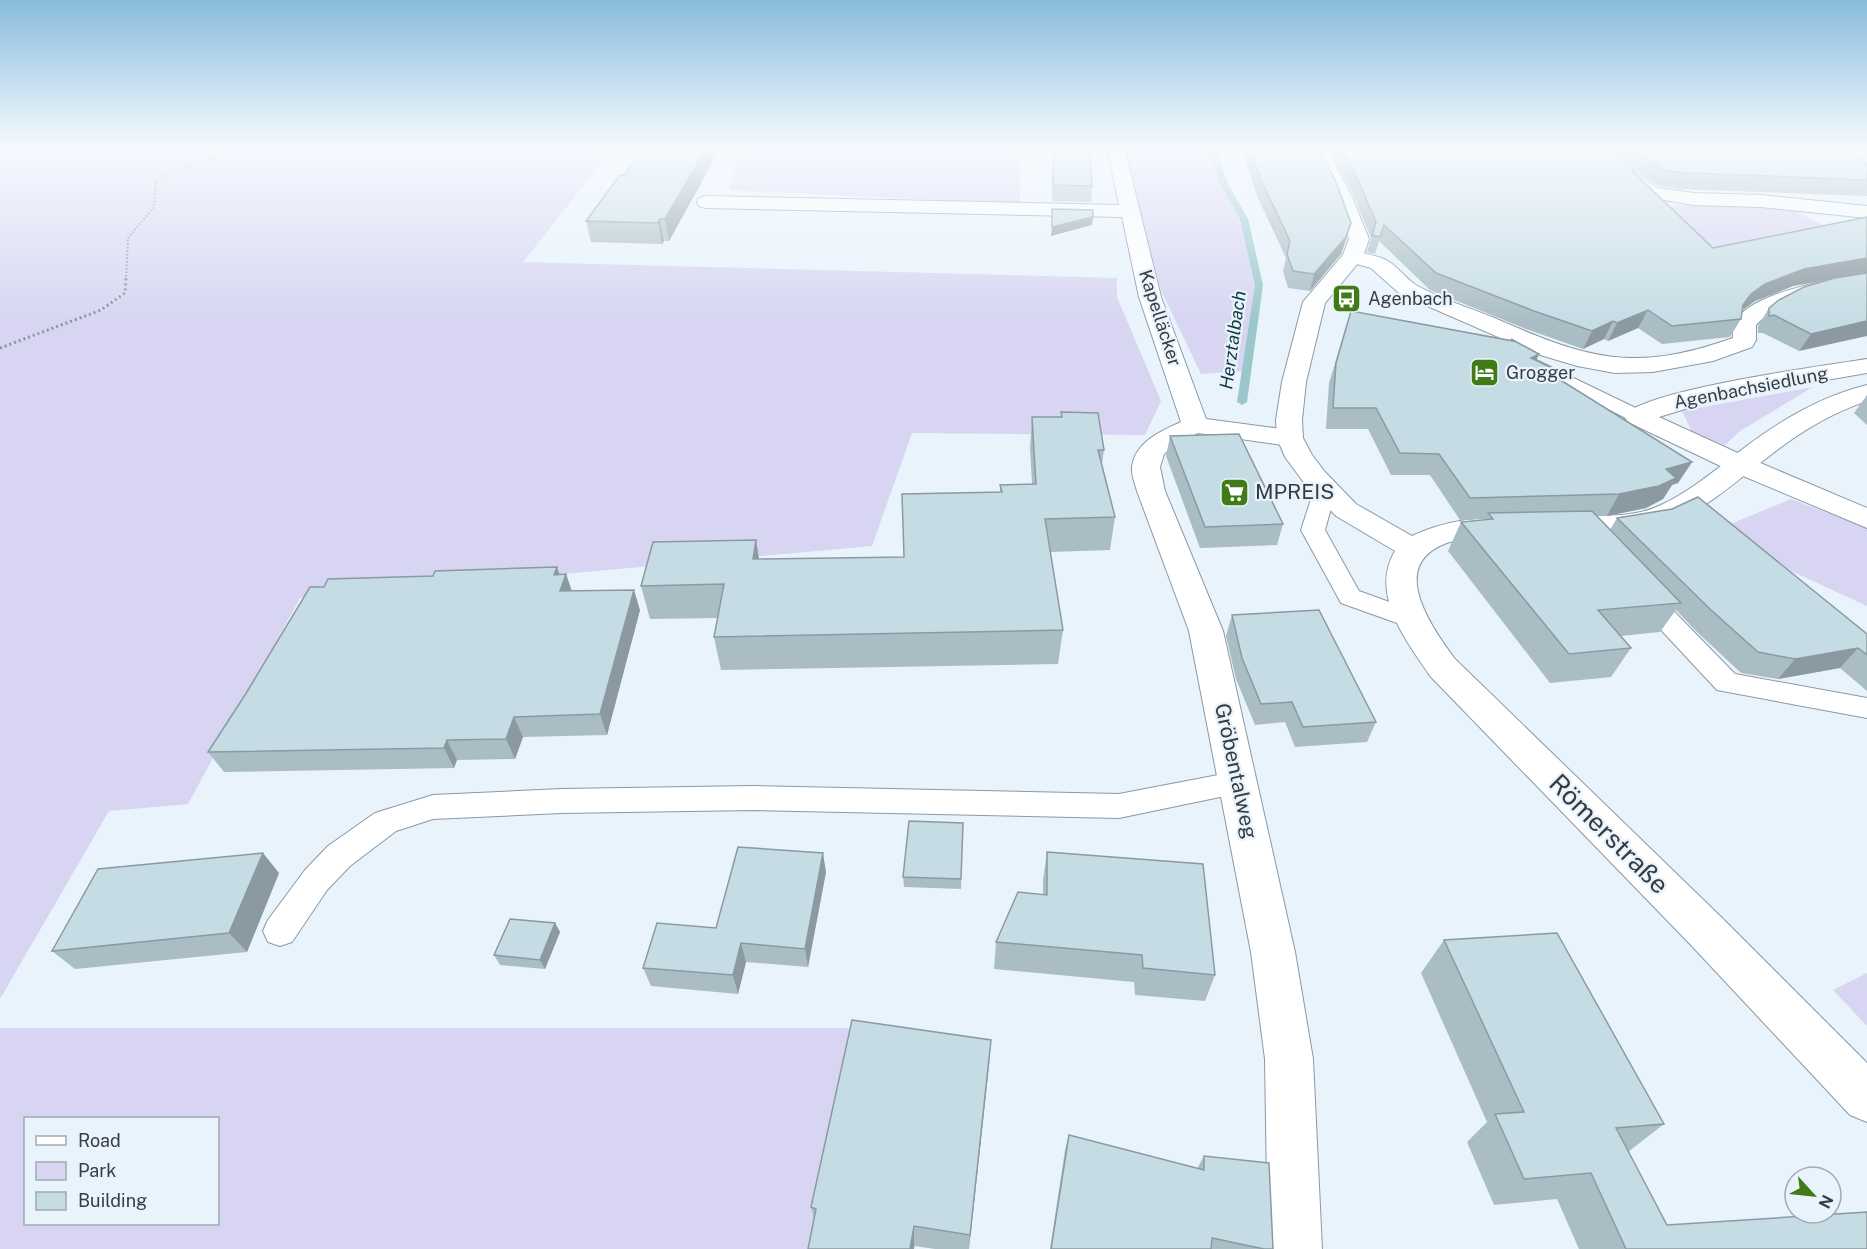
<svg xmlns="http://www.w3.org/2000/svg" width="1867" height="1249" viewBox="0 0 1867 1249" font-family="'Public Sans',sans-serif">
<rect width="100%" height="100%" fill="#e9f3fc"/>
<path fill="#d7d5f2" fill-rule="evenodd" d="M 0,147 L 614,147 L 523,262 L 1117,278 L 1117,297 L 1161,401 L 1145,435 L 912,433 L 872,546 L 300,598 L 188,804 L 109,811 L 0,999 Z
M 709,147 L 1020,147 L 1020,204 L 729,190 L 740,148 Z
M 1124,147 L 1211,147 L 1223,182 L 1244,219 L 1259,285 L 1245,371 L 1201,374 L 1159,286 Z
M 1675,205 L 1792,209 L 1832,230 L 1844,244 L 1710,247 L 1670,208 Z
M 1813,387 L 1740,431 L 1725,445 L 1692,432 L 1682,411 Z
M 1791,499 L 1867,528 L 1867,606 L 1709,533 Z
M 1867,973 L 1867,1026 L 1833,990 Z
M 0,1028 L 864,1028 L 808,1249 L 0,1249 ZM 26,1118 L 218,1118 L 218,1224 L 26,1224 Z"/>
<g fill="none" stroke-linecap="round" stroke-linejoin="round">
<path fill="#9cc7ca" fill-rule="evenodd" d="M 1208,147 L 1215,147 L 1227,182 L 1248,219 L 1263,285 L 1247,402 L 1242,405 L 1237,402 L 1255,285 L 1240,219 L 1219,182 Z"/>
<defs>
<path id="lane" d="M 1532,358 L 1644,412 L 1647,416 L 1644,420 L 1630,420 L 1525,368 L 1523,364 L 1525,360 Z
M 1325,483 L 1333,485 L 1336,490 L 1325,530 L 1359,591 L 1420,613 L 1424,619 L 1420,625 L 1411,628 L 1341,603 L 1301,530 L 1314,490 L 1317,485 Z
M 1645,589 L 1654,591 L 1735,674 L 1867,698 L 1867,718 L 1717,690 L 1636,603 L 1633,597 L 1636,591 Z
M 1239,771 L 1249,775 L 1254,783 L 1249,791 L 1119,818 L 753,810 L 561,813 L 433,819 L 396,831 L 350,866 L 327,890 L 292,942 L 280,946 L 268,942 L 263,931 L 268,920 L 305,870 L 328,846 L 375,813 L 433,795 L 561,789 L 753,786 L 1119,794 Z"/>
<path id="street" d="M 1107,147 L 1124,147 L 1161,297 L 1206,419 L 1290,430 L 1299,432 L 1303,438 L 1299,444 L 1290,446 L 1198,433 L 1176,444 L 1164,454 L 1160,467 L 1165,491 L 1223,631 L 1295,952 L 1313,1059 L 1322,1249 L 1268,1249 L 1265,1059 L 1251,952 L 1189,631 L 1137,491 C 1135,484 1131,474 1132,467 C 1135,442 1161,431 1181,422 L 1139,297 L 1122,217 L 706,208 L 699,206 L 697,202 L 699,198 L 706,196 L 1119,205 Z
M 1590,147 L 1608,147 L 1644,180 L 1658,188 L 1694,193 L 1761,195 L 1867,206 L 1867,218 L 1761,207 L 1694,205 L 1646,197 L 1632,188 Z
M 1353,251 C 1363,253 1374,255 1384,259 C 1396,264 1405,278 1416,285 C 1439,298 1467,307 1492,317 C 1586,358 1632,374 1733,338 C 1733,334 1732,328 1734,324 C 1747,292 1836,278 1867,275 L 1867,287 C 1832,291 1781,297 1756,325 L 1756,340 L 1752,347 L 1713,361 L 1653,372 L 1615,373 L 1577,366 L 1537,354 L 1400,294 L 1371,268 L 1346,261 L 1343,257 L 1346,253 Z
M 1867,359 L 1867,373 L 1721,398 L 1659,417 L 1751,459 L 1867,508 L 1867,528 L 1731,471 L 1628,422 L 1624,416 C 1642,390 1828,365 1867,359 Z"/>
<path id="secondary" d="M 1309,147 L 1326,147 L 1352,197 L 1369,239 L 1363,257 L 1325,303 L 1306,382 L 1302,420 L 1303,438 L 1312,455 L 1325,472 L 1356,504 L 1412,536 C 1442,522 1480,514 1513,522 L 1517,529 L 1513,536 C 1494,540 1476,536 1457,540 C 1384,558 1427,621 1455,659 L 1720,916 L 1867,1063 L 1867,1122 L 1850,1115 L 1690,944 L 1431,677 C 1407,642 1369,594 1395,551 L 1336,516 L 1305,484 L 1285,457 L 1277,438 L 1276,420 L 1282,382 L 1303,302 L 1343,255 L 1349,239 L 1334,197 Z
M 1867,385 L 1867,401 C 1831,413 1798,433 1768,457 C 1740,478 1714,502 1682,518 C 1658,530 1630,535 1602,536 C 1586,537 1569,538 1552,534 L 1548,527 L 1552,520 C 1589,511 1626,522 1661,505 C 1693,490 1720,466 1748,445 C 1784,418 1823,396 1867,385 Z"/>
</defs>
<use href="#lane" stroke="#8999a6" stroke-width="2"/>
<use href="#street" stroke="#8999a6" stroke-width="2"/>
<use href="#secondary" stroke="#8999a6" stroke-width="2"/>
<path stroke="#8c949c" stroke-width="2" stroke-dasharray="1.5 2" stroke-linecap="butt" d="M 126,280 L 128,238 L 154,207 L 156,181 L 171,171 L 252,147"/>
<path stroke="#8c949c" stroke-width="3" stroke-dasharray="2 3" stroke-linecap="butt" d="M 0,348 L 101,310 L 125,293 L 126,278"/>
<use href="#lane" fill="#fff" fill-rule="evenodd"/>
<use href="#street" fill="#fff" fill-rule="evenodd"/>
<use href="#secondary" fill="#fff" fill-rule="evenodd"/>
</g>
<path fill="#aabdc5" d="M 1053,147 L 1089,147 L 1092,186 L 1091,202 L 1052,201 Z
M 1241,147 L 1318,147 L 1347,239 L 1341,254 L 1310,291 L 1288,288 L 1283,271 L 1286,258 L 1257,196 Z
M 1327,147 L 1609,147 L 1635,171 L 1634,173 L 1713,248 L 1867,217 L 1867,273 L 1843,277 L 1867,273 L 1799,351 L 1763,333 L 1758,333 L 1758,326 L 1769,308 L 1832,279 L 1793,286 L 1755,301 L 1742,310 L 1741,319 L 1730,337 L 1662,344 L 1638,328 L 1608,341 L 1604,339 L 1583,349 L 1526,329 L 1430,290 L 1379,241 L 1375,254 L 1367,252 L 1371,238 L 1354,196 Z
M 1612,147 L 1835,147 L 1867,164 L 1867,196 L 1679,189 L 1659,186 L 1645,178 Z
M 716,156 L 669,241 L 664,241 L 662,244 L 591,242 L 586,221 L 624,175 Z
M 1351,311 L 1511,340 L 1511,339 L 1550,373 L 1692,462 L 1678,483 L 1672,485 L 1663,499 L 1646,508 L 1607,516 L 1597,516 L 1610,530 L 1617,518 L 1867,634 L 1867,691 L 1840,668 L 1778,679 L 1741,673 L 1696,631 L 1676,610 L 1660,632 L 1621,636 L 1631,648 L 1611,677 L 1550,683 L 1448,551 L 1461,522 L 1485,520 L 1486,519 L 1460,520 L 1430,475 L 1391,475 L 1368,429 L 1326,429 L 1329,383 Z
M 1867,395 L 1867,425 L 1854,413 Z
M 1061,412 L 1104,450 L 1102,464 L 1115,517 L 1110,550 L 1050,552 L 1063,630 L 1058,664 L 721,670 L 714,637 L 718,618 L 650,619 L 641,586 L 756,540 L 759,559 L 904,557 L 1000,492 L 1000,485 L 1032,484 L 1030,448 L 1032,417 L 1061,417 Z
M 1170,436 L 1283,524 L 1277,545 L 1200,548 L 1166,456 Z
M 566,574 L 572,591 L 640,610 L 607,735 L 523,737 L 515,759 L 457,760 L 454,768 L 224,772 L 208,752 L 324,587 L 433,576 Z
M 1232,615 L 1376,722 L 1367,742 L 1295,747 L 1285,722 L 1255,725 L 1236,679 L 1226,636 Z
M 963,823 L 961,889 L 904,887 L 903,877 Z
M 1047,852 L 1215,975 L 1205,1001 L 1135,995 L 1134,982 L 994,969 L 996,942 L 1043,894 L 1043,880 Z
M 826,872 L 808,967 L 746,962 L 738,994 L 651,986 L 643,968 L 716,928 Z
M 279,873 L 247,952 L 75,969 L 52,951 Z
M 555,923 L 560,932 L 545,969 L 500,965 L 494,955 Z
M 1444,940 L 1664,1124 L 1628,1152 L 1667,1225 L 1867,1249 L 1579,1249 L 1557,1199 L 1494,1205 L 1467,1142 L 1487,1122 L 1421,973 Z
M 989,1065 L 969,1249 L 935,1249 L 915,1246 L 914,1249 L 808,1249 L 814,1219 L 811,1207 Z
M 1069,1135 L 1197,1169 L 1204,1156 L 1273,1249 L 1050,1249 L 1065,1150 Z"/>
<path fill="#8b9aa0" d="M 707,147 L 715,147 L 716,156 L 669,241 L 665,219 Z
M 1093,217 L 1092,225 L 1051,236 L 1052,227 Z
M 660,219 L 664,241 L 662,244 L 658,223 Z
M 1351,223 L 1341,254 L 1310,291 L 1314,274 Z
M 1867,258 L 1867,273 L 1793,286 L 1755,301 L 1741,311 L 1743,305 L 1751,294 L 1765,284 L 1804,269 Z
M 1648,310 L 1638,328 L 1608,341 L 1617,323 Z
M 1613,321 L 1604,339 L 1583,349 L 1592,331 Z
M 1867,321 L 1867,336 L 1799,351 L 1811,334 Z
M 1539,354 L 1530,374 L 1531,358 Z
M 1692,462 L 1678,483 L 1672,485 L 1663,499 L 1646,508 L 1607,516 L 1619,494 L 1666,469 Z
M 756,540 L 761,573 L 753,559 Z
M 557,567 L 563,584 L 566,574 L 573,595 L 567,612 L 554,575 Z
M 634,590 L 640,610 L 607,735 L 600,714 Z
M 1858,648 L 1840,668 L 1778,679 L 1795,659 Z
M 514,717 L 523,737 L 515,759 L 506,739 Z
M 447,740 L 457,760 L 454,768 L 444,748 Z
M 263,853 L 279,873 L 247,952 L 229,933 Z
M 823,853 L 826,872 L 808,967 L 805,949 Z
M 555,923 L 560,932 L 545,969 L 540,960 Z
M 741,943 L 746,962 L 738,994 L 733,975 Z
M 991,1040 L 989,1065 L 969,1249 L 970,1235 Z
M 914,1226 L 914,1249 L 910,1249 Z"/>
<path fill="#c6dce5" stroke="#8b9aa0" stroke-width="1.5" d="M 644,147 L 707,147 L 665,219 L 660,219 L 658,223 L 586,221 L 620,175 L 624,175 Z
M 1054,147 L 1089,147 L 1092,186 L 1053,185 Z
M 1249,147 L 1318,147 L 1336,182 L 1351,223 L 1346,237 L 1314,274 L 1293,271 L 1287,254 L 1290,241 L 1261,180 Z
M 1340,147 L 1609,147 L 1635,171 L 1632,171 L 1713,248 L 1867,217 L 1867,258 L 1804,269 L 1765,284 L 1751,294 L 1743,305 L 1741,319 L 1672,326 L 1648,310 L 1617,323 L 1613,321 L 1592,331 L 1534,311 L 1436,273 L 1384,225 L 1380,237 L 1372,235 L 1376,222 L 1358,180 Z
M 1635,147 L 1835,147 L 1867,164 L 1867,180 L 1687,173 L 1666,171 L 1653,163 Z
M 1052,209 L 1093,210 L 1093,217 L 1052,227 Z
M 1867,273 L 1867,321 L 1811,334 L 1774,315 L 1769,316 L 1769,308 L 1779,300 L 1804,287 L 1835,278 Z
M 1351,311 L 1513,341 L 1511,339 L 1539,354 L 1531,358 L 1552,368 L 1546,371 L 1692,462 L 1666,469 L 1676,478 L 1659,486 L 1619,494 L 1470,498 L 1439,454 L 1400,453 L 1376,408 L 1333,408 L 1336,363 Z
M 1061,412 L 1098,413 L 1104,450 L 1098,450 L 1115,517 L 1045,519 L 1063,630 L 714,637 L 724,584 L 641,586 L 653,542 L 756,540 L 753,559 L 904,557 L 902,494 L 1002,492 L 1000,485 L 1036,484 L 1032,417 L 1062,417 Z
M 1239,434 L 1283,524 L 1205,527 L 1170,436 Z
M 1698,497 L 1867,634 L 1867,655 L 1858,648 L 1795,659 L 1758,652 L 1711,610 L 1617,518 L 1672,509 Z
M 1592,511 L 1681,603 L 1598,610 L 1631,648 L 1569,654 L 1461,522 L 1493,519 L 1488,513 Z
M 557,567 L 554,575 L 566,574 L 560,591 L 634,590 L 600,714 L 514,717 L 506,739 L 447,740 L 444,748 L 208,752 L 245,695 L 310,587 L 324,587 L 328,579 L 433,576 L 435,571 Z
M 1319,610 L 1376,722 L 1303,727 L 1292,702 L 1261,704 L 1242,658 L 1232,615 Z
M 909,821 L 963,823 L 961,879 L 903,877 Z
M 738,847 L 823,853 L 805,949 L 741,943 L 733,975 L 643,968 L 657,923 L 716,928 Z
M 1047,852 L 1203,864 L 1215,975 L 1143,968 L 1142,955 L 996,942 L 1018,892 L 1047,895 Z
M 263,853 L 229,933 L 52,951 L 98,869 Z
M 510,919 L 555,923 L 540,960 L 494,955 Z
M 1557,933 L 1664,1124 L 1616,1128 L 1667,1225 L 1867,1212 L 1867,1249 L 1626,1249 L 1591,1173 L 1524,1179 L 1495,1114 L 1524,1112 L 1444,940 Z
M 852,1020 L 991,1040 L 970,1235 L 914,1226 L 910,1249 L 808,1249 L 816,1209 L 811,1207 Z
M 1069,1135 L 1204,1170 L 1204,1156 L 1269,1163 L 1273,1249 L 1264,1249 L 1212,1238 L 1211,1249 L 1051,1249 Z"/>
<linearGradient id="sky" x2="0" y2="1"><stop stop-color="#89bcdc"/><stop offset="0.46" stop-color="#f5fafe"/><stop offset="1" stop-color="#f5fafe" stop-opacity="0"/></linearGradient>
<rect width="1867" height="322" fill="url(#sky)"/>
<defs>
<symbol id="bus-square" viewBox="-11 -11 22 22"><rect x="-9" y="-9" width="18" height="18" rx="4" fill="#407b15" stroke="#e9f3fc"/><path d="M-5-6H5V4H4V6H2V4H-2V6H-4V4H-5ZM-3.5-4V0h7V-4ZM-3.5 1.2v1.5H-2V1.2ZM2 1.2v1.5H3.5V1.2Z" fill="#fff"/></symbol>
<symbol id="hotel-square" viewBox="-11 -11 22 22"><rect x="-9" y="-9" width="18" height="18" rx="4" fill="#407b15" stroke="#e9f3fc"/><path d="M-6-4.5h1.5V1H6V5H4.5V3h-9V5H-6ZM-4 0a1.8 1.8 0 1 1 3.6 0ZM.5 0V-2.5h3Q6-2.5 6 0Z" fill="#fff"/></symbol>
<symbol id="supermarket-square" viewBox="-11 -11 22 22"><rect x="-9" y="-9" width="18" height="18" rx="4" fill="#407b15" stroke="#e9f3fc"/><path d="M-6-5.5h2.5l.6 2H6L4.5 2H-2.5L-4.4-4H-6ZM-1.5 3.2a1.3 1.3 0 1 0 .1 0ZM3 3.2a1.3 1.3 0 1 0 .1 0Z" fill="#fff"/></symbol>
</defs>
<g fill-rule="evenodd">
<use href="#bus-square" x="1330" y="282" width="33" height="33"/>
<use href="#hotel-square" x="1468" y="356" width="33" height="33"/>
<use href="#supermarket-square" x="1218" y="476" width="33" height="33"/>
</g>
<g text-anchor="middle" stroke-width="4.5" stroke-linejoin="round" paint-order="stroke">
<g font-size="18" fill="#363c42" stroke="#e9f3fc" text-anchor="start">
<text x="1368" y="305">Agenbach</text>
<text x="1506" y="379">Grogger</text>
</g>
<g font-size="18" fill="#363c42" stroke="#e9f3fc">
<text transform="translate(1160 318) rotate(72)" y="6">Kapelläcker</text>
<text transform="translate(1751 388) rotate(-11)" y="6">Agenbachsiedlung</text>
</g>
<g font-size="18" font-style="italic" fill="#103a3d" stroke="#e9f3fc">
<text transform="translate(1233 340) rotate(-82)" y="6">Herztalbach</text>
</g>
<g font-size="21" fill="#363c42" stroke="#e9f3fc" text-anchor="start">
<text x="1255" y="499">MPREIS</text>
</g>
<g font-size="21" fill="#363c42" stroke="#e9f3fc">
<text transform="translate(1236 771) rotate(78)" y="7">Gröbentalweg</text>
</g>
<g font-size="26" fill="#363c42" stroke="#e9f3fc">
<text transform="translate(1609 834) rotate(45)" y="9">Römerstraße</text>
</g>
</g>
<rect x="24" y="1117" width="195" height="108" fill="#e9f3fc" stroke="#a1aab2" stroke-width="1.5"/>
<rect x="36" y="1136" width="30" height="9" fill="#ffffff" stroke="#a1aab2" stroke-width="1.5"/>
<text x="78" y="1147" font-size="18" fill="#363c42">Road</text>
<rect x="36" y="1162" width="30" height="18" fill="#d7d5f2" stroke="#a1aab2" stroke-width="1.5"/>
<text x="78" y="1177" font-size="18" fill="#363c42">Park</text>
<rect x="36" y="1192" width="30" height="18" fill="#c6dce5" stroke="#a1aab2" stroke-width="1.5"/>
<text x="78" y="1207" font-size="18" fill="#363c42">Building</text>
<g transform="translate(1813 1195) rotate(117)"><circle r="28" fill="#e9f3fc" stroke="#a1aab2" stroke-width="1.5"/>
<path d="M0-4.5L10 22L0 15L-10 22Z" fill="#407b15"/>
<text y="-9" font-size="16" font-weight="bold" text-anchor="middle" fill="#363c42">N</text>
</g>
</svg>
